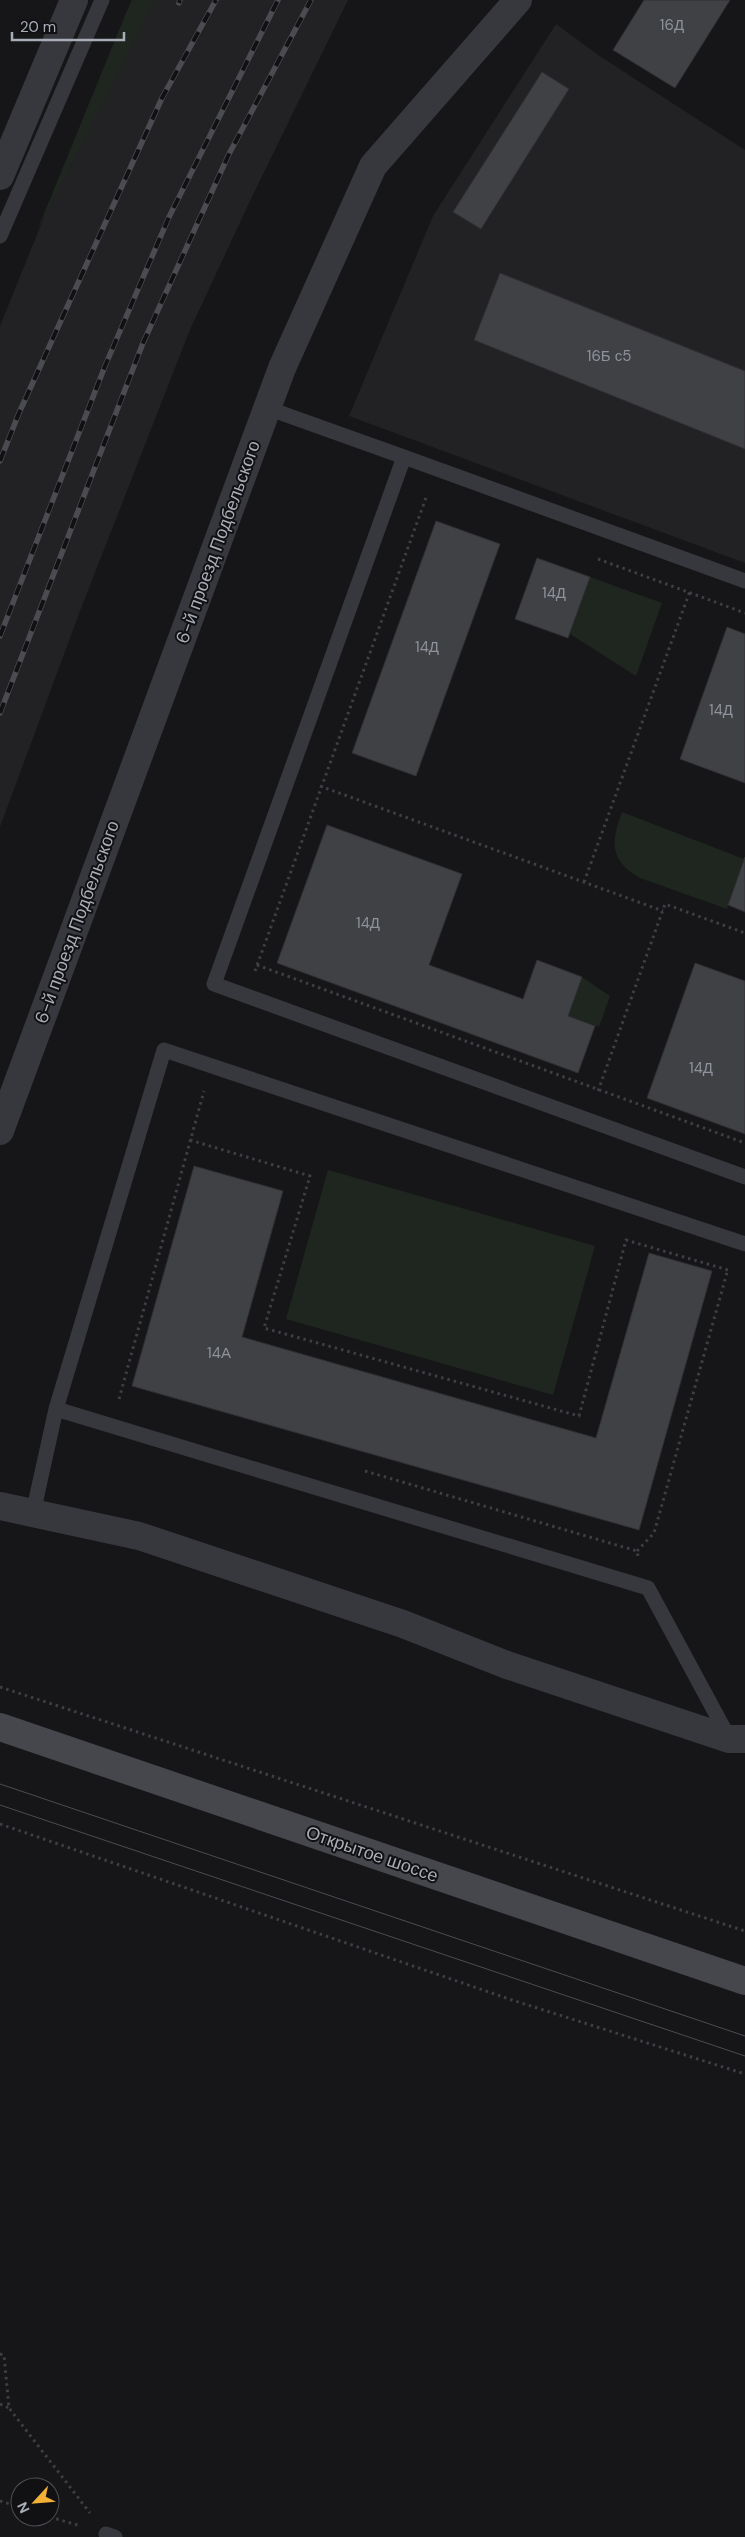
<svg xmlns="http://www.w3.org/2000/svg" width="745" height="2537" viewBox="0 0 745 2537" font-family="'DM Sans',sans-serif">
<rect width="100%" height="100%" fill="#161618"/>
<path fill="#222225" d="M 132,0 L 348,0 L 249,203 L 189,332 L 80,611 L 0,827 L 0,326 Z
M 556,24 L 601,57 L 745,150 L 745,563 L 349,416 L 433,216 Z"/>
<path fill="#1e261f" d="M 132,0 L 155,0 L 37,231 L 126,13 Z
M 590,577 L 662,603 L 636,676 L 570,634 Z
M 622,812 L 744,859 L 727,909 L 640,878 C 609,860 611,842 622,812 Z
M 582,977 L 610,996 L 599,1027 L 568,1016 Z
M 328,1170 L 595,1246 L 553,1395 L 286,1319 Z"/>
<path fill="#404145" stroke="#303034" d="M 644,0 L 730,0 L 675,88 L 613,50 Z
M 542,72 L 569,89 L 481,229 L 453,212 Z
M 500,273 L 745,371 L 745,449 L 474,340 Z
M 436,521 L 500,544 L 416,776 L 352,753 Z
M 537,558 L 590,577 L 568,638 L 515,619 Z
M 727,627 L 745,634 L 745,783 L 680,759 Z
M 327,825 L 462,874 L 429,965 L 523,999 L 537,960 L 582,977 L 568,1016 L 595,1026 L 578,1073 L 277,963 Z
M 745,857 L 745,912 L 728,905 Z
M 695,963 L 745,981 L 745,1134 L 647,1098 Z
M 194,1166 L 283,1191 L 242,1337 L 596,1438 L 649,1253 L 712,1271 L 639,1530 L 132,1386 Z"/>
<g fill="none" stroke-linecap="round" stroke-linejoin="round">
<path stroke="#3d3f44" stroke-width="3" stroke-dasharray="2.5 4" stroke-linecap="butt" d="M 598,559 L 745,613
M 320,786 L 663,911
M 584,882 L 690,591
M 257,965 L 745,1143
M 255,971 L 427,495
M 598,1091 L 665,904 L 745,933
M 190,1140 L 310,1176 L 264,1328 L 579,1416 L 626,1240 L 728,1270
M 119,1399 L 204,1091
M 365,1471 L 637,1551 L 638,1556
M 637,1551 L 654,1533 L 728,1269
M 0,1687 L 745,1931
M 0,1824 L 512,2000 L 745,2074
M 0,2354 L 4,2355 L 9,2408 L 90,2513
M 0,2404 L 9,2408
M 0,2501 L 20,2507
M 50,2517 L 81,2526"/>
<path stroke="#37383d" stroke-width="15" d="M 0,236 L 102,0
M 267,408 L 404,457
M 745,581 L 404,457 L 214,984 L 745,1177
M 33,1513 L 56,1409
M 729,1738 L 648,1588 L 56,1409 L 164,1050 L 745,1244
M 106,2534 L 115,2537"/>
<path stroke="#37383d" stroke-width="28" d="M 0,176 L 74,0
M 0,1131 L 282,368 L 373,166 L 518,0
M 0,1506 L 139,1536 L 403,1624 L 507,1665 L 729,1739 L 745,1739"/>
<path stroke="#45474d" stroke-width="28" d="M 0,1727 L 745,1981"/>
<path stroke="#4a4c52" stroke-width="1" d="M 0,1784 L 745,2036
M 0,1805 L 745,2056"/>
<defs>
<path id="rail" d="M 179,3 L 180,0
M 0,461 L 19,413 L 162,98 L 216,0
M 0,636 L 105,366 L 169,217 L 278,0
M 0,713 L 143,343 L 229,154 L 311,0"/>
</defs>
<use href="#rail" stroke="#4a4c52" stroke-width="5.5"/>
<use href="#rail" stroke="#111113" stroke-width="4" stroke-dasharray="11" stroke-linecap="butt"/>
</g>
<g text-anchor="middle" stroke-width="4" stroke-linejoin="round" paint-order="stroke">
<g font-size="15" fill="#8e929b">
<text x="672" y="30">16Д</text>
<text x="609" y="361">16Б с5</text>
<text x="554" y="598">14Д</text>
<text x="427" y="652">14Д</text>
<text x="721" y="715">14Д</text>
<text x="368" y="928">14Д</text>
<text x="701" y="1073">14Д</text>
<text x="219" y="1358">14А</text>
</g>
<g font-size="18" fill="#a8adb8" stroke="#111113">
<text transform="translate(218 542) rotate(-70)" y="6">6-й проезд Подбельского</text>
<text transform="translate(77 922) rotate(-70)" y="6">6-й проезд Подбельского</text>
<text transform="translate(372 1854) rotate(19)" y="6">Открытое шоссе</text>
</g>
</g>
<g transform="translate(35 2502) rotate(244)"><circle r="24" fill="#111113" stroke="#4d4f55"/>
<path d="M0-4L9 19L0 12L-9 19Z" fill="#f2b134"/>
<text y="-8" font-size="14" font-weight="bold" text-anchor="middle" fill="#a8adb8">N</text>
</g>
<path d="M12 32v8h112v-8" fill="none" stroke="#a8adb8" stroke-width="2.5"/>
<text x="20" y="32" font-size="15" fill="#a8adb8" stroke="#111113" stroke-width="4" paint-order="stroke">20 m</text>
</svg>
